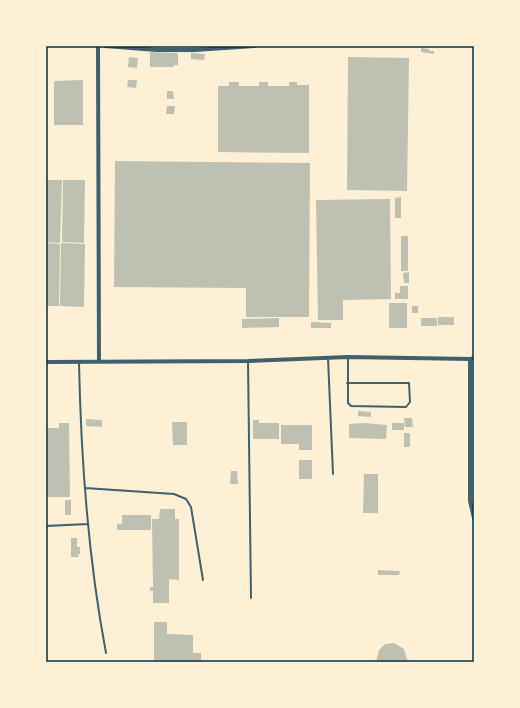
<svg xmlns="http://www.w3.org/2000/svg" width="520" height="708" viewBox="0 0 520 708" font-family="'Roboto Condensed',sans-serif">
<rect width="100%" height="100%" fill="#fdf0d5"/>
<path fill="#bec0b2" d="M 421,48 L 429,49 L 429,51 L 434,51 L 434,54 L 421,52 Z
M 150,52 L 178,53 L 178,65 L 174,65 L 174,67 L 150,67 Z
M 191,53 L 205,54 L 204,60 L 191,59 Z
M 129,57 L 138,58 L 137,68 L 128,67 Z
M 348,57 L 409,58 L 407,191 L 347,190 Z
M 83,80 L 83,125 L 54,125 L 54,81 Z
M 128,80 L 137,80 L 136,88 L 127,87 Z
M 229,82 L 239,82 L 239,86 L 259,86 L 259,82 L 268,82 L 268,86 L 289,86 L 289,82 L 297,82 L 297,85 L 309,85 L 309,153 L 218,152 L 218,86 L 229,86 Z
M 167,91 L 173,91 L 174,99 L 167,99 Z
M 167,106 L 175,106 L 174,114 L 166,114 Z
M 115,161 L 310,163 L 309,317 L 246,317 L 246,288 L 114,287 Z
M 46,180 L 62,180 L 60,243 L 46,242 Z
M 63,180 L 85,180 L 84,243 L 62,242 Z
M 401,197 L 401,218 L 395,218 L 395,198 Z
M 390,199 L 391,299 L 343,300 L 343,320 L 318,320 L 316,200 Z
M 401,236 L 408,236 L 408,271 L 401,271 Z
M 46,243 L 60,244 L 59,306 L 46,306 Z
M 61,243 L 85,244 L 84,307 L 60,306 Z
M 409,272 L 409,283 L 404,283 L 403,273 Z
M 400,286 L 408,286 L 408,299 L 395,299 L 395,293 L 400,293 Z
M 389,303 L 407,303 L 407,328 L 389,328 Z
M 412,306 L 418,306 L 418,313 L 412,313 Z
M 438,317 L 454,317 L 454,325 L 438,325 Z
M 279,318 L 279,327 L 242,328 L 242,319 Z
M 421,318 L 437,318 L 437,326 L 421,326 Z
M 311,322 L 331,323 L 331,328 L 311,328 Z
M 358,411 L 371,412 L 371,417 L 358,416 Z
M 404,418 L 412,418 L 413,427 L 405,427 Z
M 86,419 L 102,420 L 102,427 L 86,426 Z
M 253,420 L 259,420 L 259,423 L 279,423 L 279,439 L 253,439 Z
M 172,422 L 187,422 L 187,445 L 173,445 Z
M 59,423 L 69,423 L 70,497 L 46,497 L 46,428 L 59,428 Z
M 364,423 L 387,425 L 386,439 L 349,438 L 349,424 Z
M 392,423 L 404,423 L 404,430 L 392,430 Z
M 281,425 L 312,425 L 312,450 L 299,450 L 299,444 L 281,444 Z
M 404,433 L 410,433 L 410,447 L 404,447 Z
M 299,460 L 312,460 L 312,479 L 299,479 Z
M 231,471 L 237,471 L 238,484 L 230,484 Z
M 364,474 L 378,474 L 378,513 L 363,513 Z
M 65,500 L 71,500 L 71,515 L 65,515 Z
M 160,509 L 175,509 L 175,519 L 179,519 L 179,580 L 169,579 L 169,603 L 153,603 L 153,591 L 150,591 L 150,587 L 153,587 L 152,519 L 159,519 Z
M 122,515 L 151,515 L 151,530 L 117,530 L 117,524 L 122,524 Z
M 71,538 L 77,538 L 77,547 L 80,547 L 80,554 L 78,554 L 78,557 L 71,557 Z
M 378,570 L 400,571 L 399,575 L 378,575 Z
M 154,622 L 167,622 L 167,634 L 193,635 L 193,653 L 201,653 L 201,662 L 154,662 Z
M 394,643 L 404,649 L 408,662 L 376,662 L 379,650 L 385,644 Z"/>
<g fill="none" stroke-linecap="round" stroke-linejoin="round">
<path stroke="#3f606c" stroke-width="2" d="M 328,358 L 333,474
M 248,361 L 251,598
M 79,363 C 81,460 88,558 106,653
M 347,383 L 409,383 L 410,402 L 406,407 L 351,406 L 348,403 L 348,358
M 85,488 L 174,494 L 186,499 L 191,507 L 203,580
M 46,526 L 88,524"/>
<path stroke="#3f606c" stroke-width="4" d="M 98,46 L 99,362
M 105,46 L 157,50 L 195,50 L 254,46
M 474,358 L 470,359 L 470,501 L 474,518
M 46,362 L 248,361 L 348,357 L 470,359"/>
</g>
<rect width="520" height="708" fill="none" stroke="#fdf0d5" stroke-width="94"/>
<rect x="47" y="47" width="426" height="614" fill="none" stroke="#003049" stroke-width="1.5"/>
</svg>
